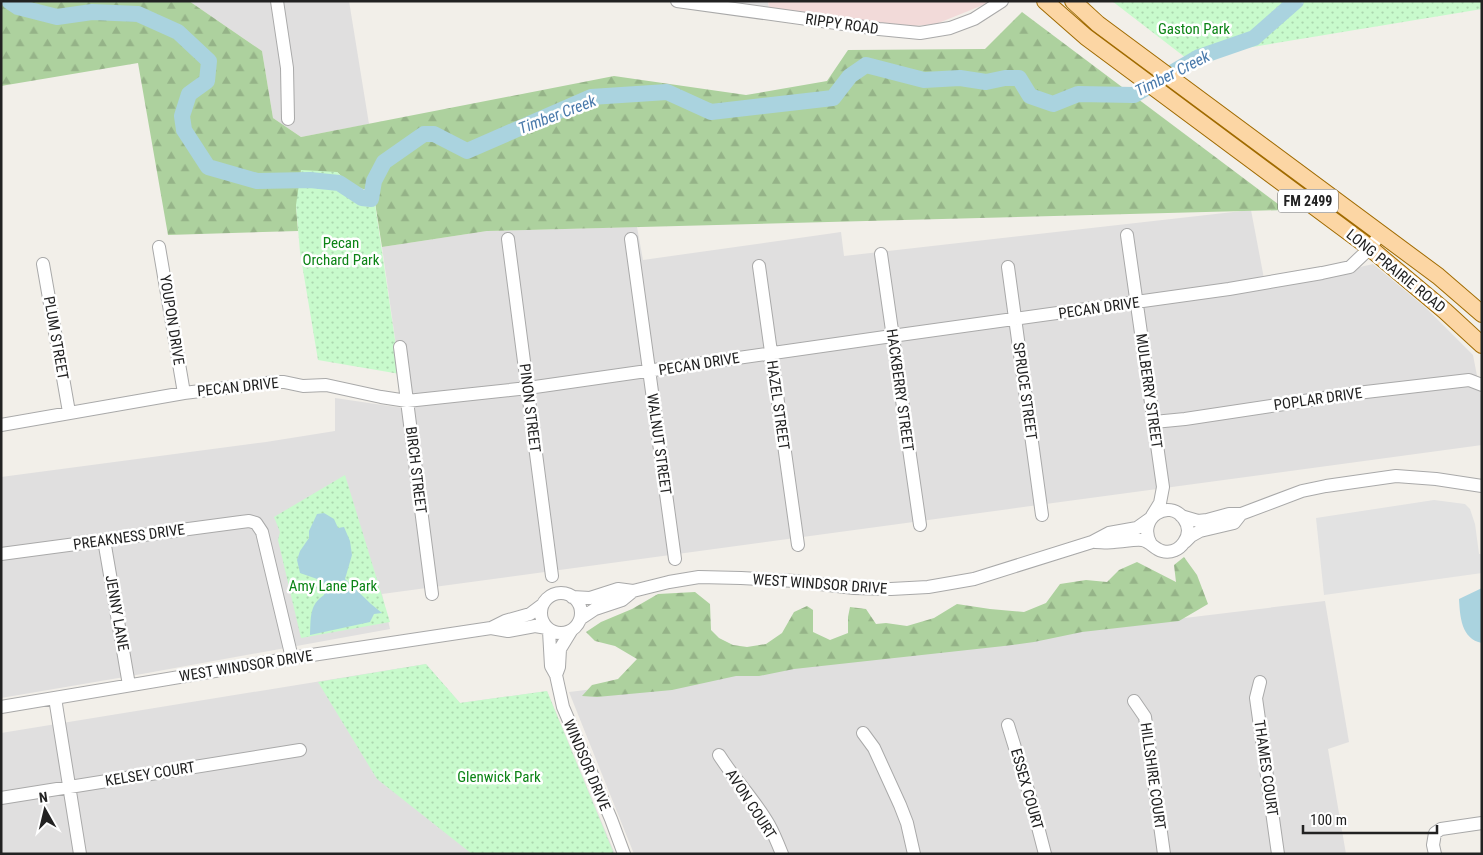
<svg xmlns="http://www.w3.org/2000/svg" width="1483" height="855" viewBox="0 0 1483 855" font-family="'Roboto Condensed',sans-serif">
<defs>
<pattern id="forest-firs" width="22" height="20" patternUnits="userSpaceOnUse" patternTransform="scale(1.25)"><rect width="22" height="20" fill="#add19e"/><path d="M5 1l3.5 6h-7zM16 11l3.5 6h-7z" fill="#95b388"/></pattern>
<pattern id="park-dots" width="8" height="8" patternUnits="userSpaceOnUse" patternTransform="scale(1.25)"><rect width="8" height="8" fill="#c8facc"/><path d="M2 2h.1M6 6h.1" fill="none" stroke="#acd6af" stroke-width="1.8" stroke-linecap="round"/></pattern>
</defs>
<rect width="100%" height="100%" fill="#f2efe9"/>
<path fill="#e0dfdf" d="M 189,1 L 349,1 L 369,124 L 301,137 L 273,118 L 262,51 Z
M 711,1 L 768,1 L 769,8 Z
M 1251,210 L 1266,289 L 1373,264 L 1425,307 L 1473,355 L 1482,402 L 1482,445 L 382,594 L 390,629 L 142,674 L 1,698 L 1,477 L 266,442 L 335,431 L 335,398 L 403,408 L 400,374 L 382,247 L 487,231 L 637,227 L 643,260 L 841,232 L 844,256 Z
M 1325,601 L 1349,742 L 1328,749 L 1346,854 L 634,854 L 569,692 Z
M 426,664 L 460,703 L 547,691 L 615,854 L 1,854 L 1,733 Z"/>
<path fill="#f2dad9" d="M 768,1 L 993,1 L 936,24 L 904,27 L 769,8 Z"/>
<path fill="url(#forest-firs)" d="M 1,1 L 189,1 L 262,51 L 273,118 L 301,137 L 614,76 L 746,95 L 827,81 L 848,50 L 985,49 L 1022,12 L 1286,210 L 487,231 L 382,247 L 373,190 C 357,190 348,183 337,172 L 296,205 L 298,231 L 168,235 L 138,63 L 1,86 Z
M 1184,557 L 1197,575 L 1208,604 L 1179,621 L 1082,632 L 1034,642 L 1004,646 L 794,669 L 759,676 L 736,676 L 672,690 L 597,697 L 582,696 L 592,685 L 618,679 L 637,659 L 615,646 L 595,641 L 586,632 L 601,622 L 632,609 L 658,594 L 695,592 L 710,604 L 711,630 L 719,638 L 733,645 L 747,647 L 766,644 L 782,633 L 794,612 L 807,606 L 813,610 L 813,632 L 830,640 L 848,633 L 848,617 L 850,607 L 866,609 L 876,624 L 886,623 L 907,626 L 934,618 L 957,604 L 990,609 L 1024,612 L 1046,603 L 1060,584 L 1086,580 L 1107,582 L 1119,570 L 1137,562 L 1176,582 L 1174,565 Z"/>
<path fill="url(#park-dots)" d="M 1112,1 L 1482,1 L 1482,9 L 1186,58 Z
M 301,170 L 337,172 L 350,184 L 364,190 L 373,190 L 400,374 L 318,360 L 300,252 L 296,205 Z
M 345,475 L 390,622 L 301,638 L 278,540 L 280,532 L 274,517 Z
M 426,664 L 460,703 L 547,691 L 614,854 L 472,854 L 377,779 L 318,682 Z"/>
<path fill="#e2e2e2" d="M 1434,500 L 1465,504 L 1470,509 L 1475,524 L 1479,554 L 1482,554 L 1482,573 L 1324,595 L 1316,518 Z"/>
<path fill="#aad3df" d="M 324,513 L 334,519 L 338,528 L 344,527 L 350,541 L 352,555 L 345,579 L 371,604 L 382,613 L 374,614 L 370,622 L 310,635 C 311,618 309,605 324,595 L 326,587 L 320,580 L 300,573 L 297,560 L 300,551 L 309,538 L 309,531 L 317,514 Z
M 1482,588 L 1482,643 C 1461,639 1460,616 1459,599 Z"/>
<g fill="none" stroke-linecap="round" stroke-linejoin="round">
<path stroke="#aad3df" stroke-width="16" d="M 9,1 L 18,7 L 57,17 L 92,12 L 138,14 L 178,32 L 209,61 L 207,81 L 189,94 L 182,116 L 184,130 L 208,167 L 257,181 L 310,180 L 339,183 L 362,198 L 371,199 L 374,181 L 384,162 L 424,134 L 434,134 L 467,151 L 591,97 L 667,92 L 711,112 L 833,98 L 850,76 L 866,65 L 924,80 L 960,78 L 986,82 L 1005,78 L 1019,78 L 1030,96 L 1053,104 L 1078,94 L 1134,95 L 1199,57 L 1254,38 L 1296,1"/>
<defs>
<path id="minor" d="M 277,1 L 287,68 L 288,119
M 677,1 L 879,29 L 920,33 L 950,28 L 974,19 L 1002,1
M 1127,235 L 1163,487 L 1160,503 L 1152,516
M 508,239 L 552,576
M 631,239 L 675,559
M 159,247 L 184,393
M 881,254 L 920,525
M 43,264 L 69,412
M 759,266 L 798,545
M 1008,267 L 1042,515
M 400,347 L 432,594
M 1154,422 L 1185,419 L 1357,393 L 1469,380 L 1482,385
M 1,425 L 184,393 L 275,382 L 284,382 L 303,386 L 326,385 L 381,397 L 407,401 L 528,388 L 892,336 L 1229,289 L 1322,273 L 1350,267 L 1370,248 L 1381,233
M 1181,516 L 1198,521 L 1207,520 L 1229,514 L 1241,514 L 1302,491 L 1326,486 L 1396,476 L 1436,479 L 1482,486
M 104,540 L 129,685
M 1095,542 C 1101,542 1108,543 1114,542 C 1123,542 1133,539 1142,540 C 1150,541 1154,549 1162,551 C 1180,556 1195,534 1184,519 C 1169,497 1136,519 1151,544
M 1185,542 L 1191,536 L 1200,531 L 1234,523 L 1241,514
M 1,554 L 241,522 L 249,521 L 256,523 L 262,532 L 292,658
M541 613a20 20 0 1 1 40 0a20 20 0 1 1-40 0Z
M 572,597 L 590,598 L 618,589 L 633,591 L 669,582 L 699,577 L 741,578 L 795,581 L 854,588 L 891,589 L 928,587 L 974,579 L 1092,542 L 1109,533 L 1137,528 L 1151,518
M 580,619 L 595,609 L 622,600 L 633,591
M 491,628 L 508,631 L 535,626 L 547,628
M 549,631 L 551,666 L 556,675 L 559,667 L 560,649 L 571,631
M 556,675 L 563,707 L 611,819 L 624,854
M 1260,682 L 1256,698 L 1278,854
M 55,698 L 80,854
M 1134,701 L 1145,717 L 1164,854
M 1,707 L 292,658 L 491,628 L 505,621 L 530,614 L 542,605
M 1008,725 L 1031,800 L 1045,854
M 863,733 L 874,748 L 900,805 L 907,823 L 914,854
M 719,755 C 734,779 755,800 769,825 C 774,834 778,844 782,854
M 1,798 L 300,750
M 1435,854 L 1433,845 L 1435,833 L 1441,829 L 1482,823"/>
<path id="major" d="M 1045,1 L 1086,37 L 1370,248 L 1445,311 L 1482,345
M 1073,1 L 1098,24 L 1438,276 L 1482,314"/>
</defs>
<use href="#minor" stroke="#a9a9a9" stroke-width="14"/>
<use href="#major" stroke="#a06b00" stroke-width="18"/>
<use href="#minor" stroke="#fff" stroke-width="12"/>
<use href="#major" stroke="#fcd6a4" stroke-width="16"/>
</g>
<g text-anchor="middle" stroke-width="5" stroke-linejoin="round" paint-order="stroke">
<rect fill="#fff" stroke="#646464" stroke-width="1" x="1278" y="189.5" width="60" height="23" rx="4"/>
<g font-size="14" font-weight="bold" fill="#222">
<text x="1308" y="206">FM 2499</text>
</g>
<g font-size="15" fill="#222" stroke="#fff">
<text transform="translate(842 24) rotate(8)" y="5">RIPPY ROAD</text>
<text transform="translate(1396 271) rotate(39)" y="5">LONG PRAIRIE ROAD</text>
<text transform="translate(1099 308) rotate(-8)" y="5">PECAN DRIVE</text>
<text transform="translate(172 320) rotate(81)" y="5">YOUPON DRIVE</text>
<text transform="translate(56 338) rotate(80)" y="5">PLUM STREET</text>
<text transform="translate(699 364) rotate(-9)" y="5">PECAN DRIVE</text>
<text transform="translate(238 387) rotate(-6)" y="5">PECAN DRIVE</text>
<text transform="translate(900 390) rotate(82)" y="5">HACKBERRY STREET</text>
<text transform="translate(1025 391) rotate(82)" y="5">SPRUCE STREET</text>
<text transform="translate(1149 391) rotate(82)" y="5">MULBERRY STREET</text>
<text transform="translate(1318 399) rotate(-8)" y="5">POPLAR DRIVE</text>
<text transform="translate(778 405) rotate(82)" y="5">HAZEL STREET</text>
<text transform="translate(530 408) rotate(83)" y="5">PINON STREET</text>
<text transform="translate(659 444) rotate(82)" y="5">WALNUT STREET</text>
<text transform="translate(416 470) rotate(83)" y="5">BIRCH STREET</text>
<text transform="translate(129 537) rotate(-8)" y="5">PREAKNESS DRIVE</text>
<text transform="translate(820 584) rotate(4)" y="5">WEST WINDSOR DRIVE</text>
<text transform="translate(117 613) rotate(80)" y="5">JENNY LANE</text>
<text transform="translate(246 666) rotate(-9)" y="5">WEST WINDSOR DRIVE</text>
<text transform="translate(587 765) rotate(67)" y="5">WINDSOR DRIVE</text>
<text transform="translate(1266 768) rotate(82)" y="5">THAMES COURT</text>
<text transform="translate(150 774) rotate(-9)" y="5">KELSEY COURT</text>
<text transform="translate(1153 776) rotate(82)" y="5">HILLSHIRE COURT</text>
<text transform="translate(1027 789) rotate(74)" y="5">ESSEX COURT</text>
<text transform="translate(751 804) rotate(57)" y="5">AVON COURT</text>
</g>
<g font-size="15" fill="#0c8416" stroke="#fff">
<text x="1194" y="34">Gaston Park</text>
<text x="341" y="248">Pecan<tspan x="341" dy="17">Orchard Park</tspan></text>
<text x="333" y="591">Amy Lane Park</text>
<text x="499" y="782">Glenwick Park</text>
</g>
<g font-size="16" font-style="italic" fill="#4a7aab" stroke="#fff">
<text transform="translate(1172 73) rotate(-27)" y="6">Timber Creek</text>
<text transform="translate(557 114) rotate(-21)" y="6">Timber Creek</text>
</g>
</g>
<rect width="1483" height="855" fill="none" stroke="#222222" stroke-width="5"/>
<g transform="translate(45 810) rotate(352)" stroke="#ffffff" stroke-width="4" paint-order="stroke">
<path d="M0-4L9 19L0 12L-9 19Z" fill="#222222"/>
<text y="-8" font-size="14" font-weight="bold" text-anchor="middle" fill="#222222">N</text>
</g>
<path d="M1303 825v8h134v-8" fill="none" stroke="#222222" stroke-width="2.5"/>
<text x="1310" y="825" font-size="15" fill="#222222" stroke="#ffffff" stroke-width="4" paint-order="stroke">100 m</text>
</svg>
